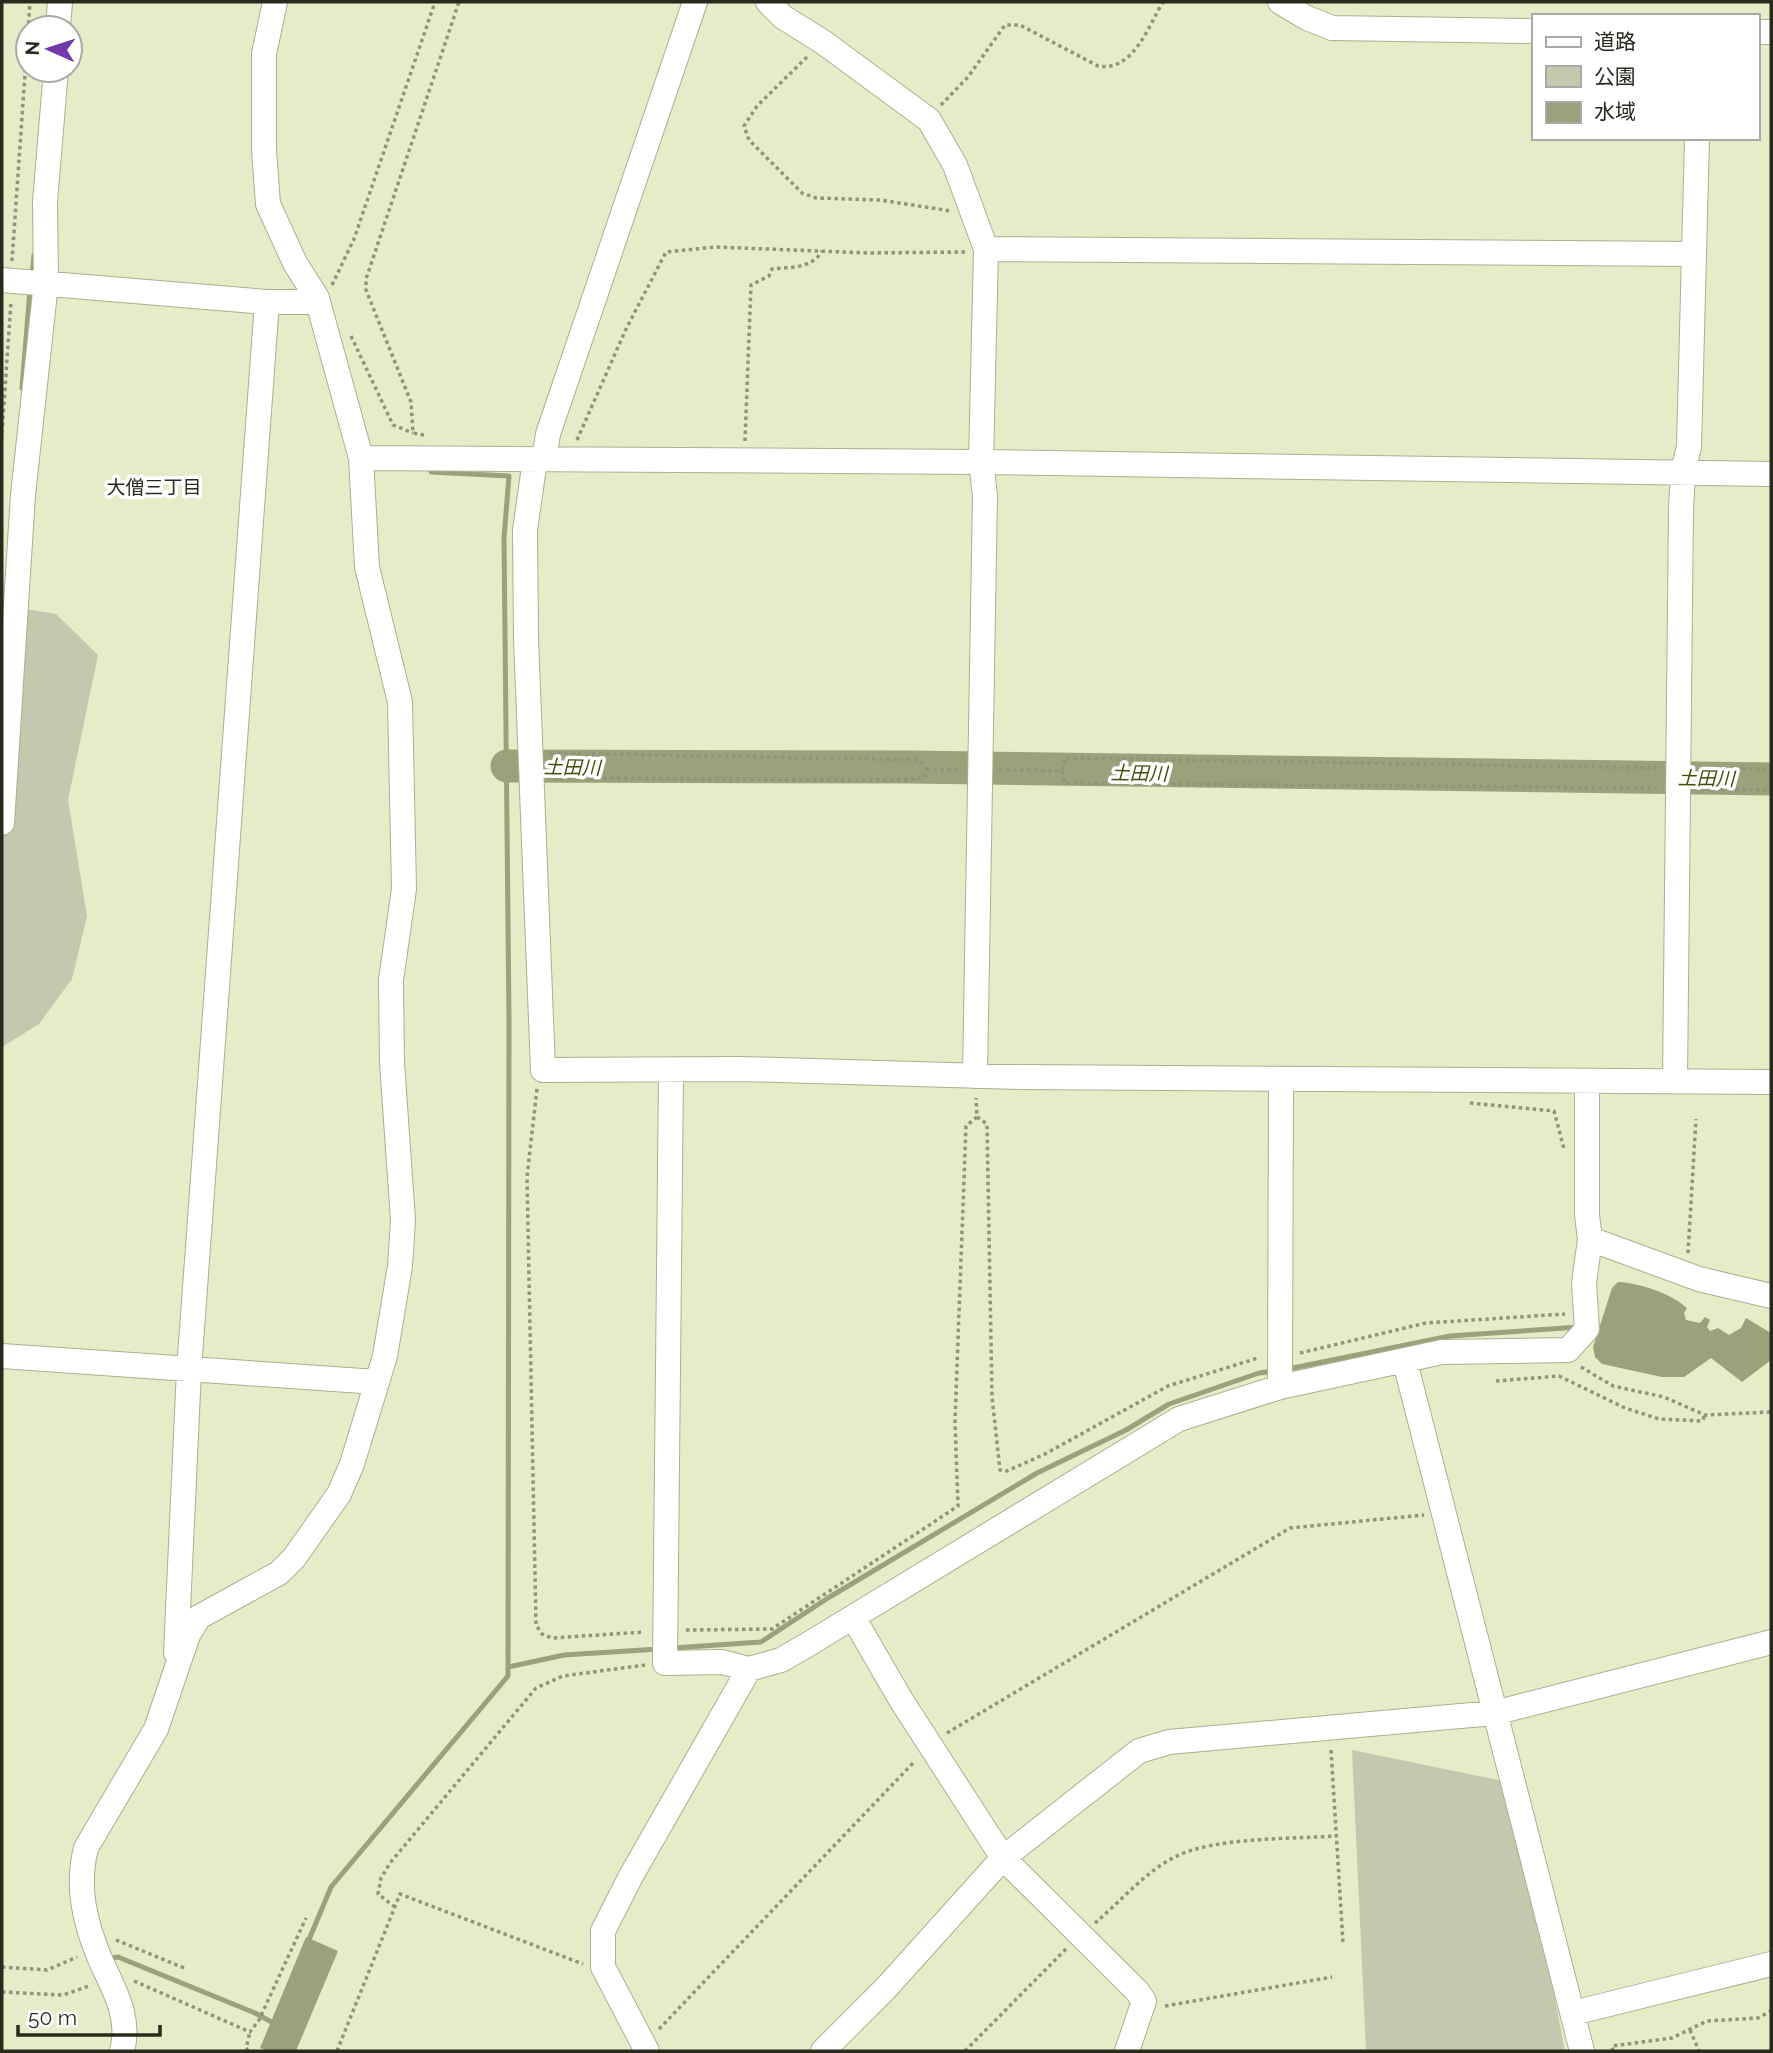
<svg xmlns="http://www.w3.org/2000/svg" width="1773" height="2053" viewBox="0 0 1773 2053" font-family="Raleway,'Noto Sans JP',sans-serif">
<rect width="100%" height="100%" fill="#e6ecc8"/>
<path fill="#c3c8ae" d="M 2,605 L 56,614 L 98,655 L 68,800 L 87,916 L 72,979 L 39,1024 L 2,1047 Z
M 1352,1750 L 1513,1783 L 1565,2051 L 1366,2051 Z"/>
<path fill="#9ba17a" d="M 1618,1282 C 1640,1283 1670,1293 1687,1308 L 1684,1313 L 1686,1320 L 1700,1323 L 1705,1317 L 1710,1320 L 1707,1327 L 1710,1331 L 1718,1328 L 1729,1335 L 1741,1328 L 1746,1318 L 1771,1333 L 1771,1360 L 1742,1382 L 1711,1358 L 1684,1377 L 1662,1377 L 1602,1364 L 1595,1357 L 1593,1347 L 1612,1288 Z
M 306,1937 L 338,1951 L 296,2051 L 268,2051 L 260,2048 Z"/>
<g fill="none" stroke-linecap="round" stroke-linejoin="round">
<path stroke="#9ba17a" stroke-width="5" d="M 32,276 L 34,255
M 22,388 L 30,290
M 1288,1369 L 1450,1336 L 1579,1327
M 673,1648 L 761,1642 L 828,1598 L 1037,1473 L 1126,1430 L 1169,1404 L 1259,1373 L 1275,1371
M 508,1667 L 564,1655 L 659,1649
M 308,1942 L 331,1887 L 508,1676 L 509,1018 L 504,538 L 509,476 L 431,472
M 111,1958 L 118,1957 L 255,2013 L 275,2024"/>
<path stroke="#9ba17a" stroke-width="33" d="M 507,766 L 910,767 L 1771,779"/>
<defs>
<path id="minor" d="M 768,2 L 783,17 L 823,42 L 929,120 L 955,165 L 986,249 L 981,462 L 985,495 C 983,689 977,882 975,1076
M 1280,2 L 1307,18 L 1332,28 L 1533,31
M 58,28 L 60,2
M 1757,32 L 1771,32
M 986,249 L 1694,254
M 2,280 L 267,302 L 306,302 L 317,298
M 361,458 L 981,462 L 1771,474
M 544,459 L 548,434 L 695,2
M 535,460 L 525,530 L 526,638 L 543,1070 L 742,1069 L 1021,1077 L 1771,1082
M 2,823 L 23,495 L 46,283 L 45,202 L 56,70
M 671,1072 L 665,1663 L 722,1662 L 749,1669 L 781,1660 L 807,1645 L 1179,1419 L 1280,1387 L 1442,1352 L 1568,1350 L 1587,1329 L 1584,1283 L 1590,1239 L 1587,1215 L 1587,1082
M 1675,1082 L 1681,509 L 1683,470 L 1689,447 L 1697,138
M 1590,1239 L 1699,1279 L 1771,1296
M 2,1356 L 377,1382
M 1405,1362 L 1582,2051
M 1280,1387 L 1281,1080
M 853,1617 L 901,1700 L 1003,1858 L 1137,1991 L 1144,2001 L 1127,2051
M 176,1653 L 189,1370 L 267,302
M 1573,2013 L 1771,1964
M 122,2051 C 131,2017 114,1990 100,1959 C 85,1923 76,1887 86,1848 L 156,1729 L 188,1635 L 199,1617 L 279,1573 L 294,1558 L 339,1494 L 352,1464 L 385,1356 L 400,1266 L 403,1220 L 392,1063 L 391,980 L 404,889 L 400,702 L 367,567 L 361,458 L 317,298 L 295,263 L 268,204 L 264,150 L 264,54 L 275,2
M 647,2051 L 603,1967 L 603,1931 L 631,1876 L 749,1669
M 823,2051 L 886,1988 L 1003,1858 L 1139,1751 L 1169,1742 L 1494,1713 L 1771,1642"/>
</defs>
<use href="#minor" stroke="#abb08e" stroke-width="26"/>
<path stroke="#90947a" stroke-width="3.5" stroke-dasharray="3.5 3.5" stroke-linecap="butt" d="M 807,57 L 757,106 L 744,126 L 749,140 L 802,193 L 816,198 L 880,200 L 951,211
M 941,105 L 968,77 L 1005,25 L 1020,25 L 1098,66 C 1133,72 1148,27 1163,2
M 12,261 L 30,2
M 332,285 L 354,239 L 435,2
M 351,336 L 393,425 L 413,433
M 2,433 L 11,301
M 424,435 L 413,433 L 411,402 L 366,290 L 366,279 L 459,2
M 577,440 L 626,329 L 666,252 L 716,247 L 868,253 L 967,252
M 745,441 L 751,285 L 769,276 L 772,269 C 790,267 812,269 822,251
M 550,753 L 919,760 L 927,770
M 1700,768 L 1771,769
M 999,770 L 1062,771 L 1065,783 L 1657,788
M 1062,770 L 1065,758 L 1657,768
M 554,778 L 903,780 L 924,778 L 927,770 L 960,770
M 1700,789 L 1771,790
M 537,1089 L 527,1177 L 536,1625 L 542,1634 L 552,1638 L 644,1632
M 1470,1103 L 1554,1111 L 1564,1149
M 977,1117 L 987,1124 L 992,1397 L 1000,1470 L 1007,1471 L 1045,1454 L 1168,1386 L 1258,1358
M 1688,1253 L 1696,1119
M 1300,1353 L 1426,1323 L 1565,1314
M 1581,1367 L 1613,1386 L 1664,1397 L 1705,1415 L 1771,1412
M 1496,1381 L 1559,1376 L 1625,1408 L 1659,1419 L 1702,1421 L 1705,1415
M 686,1630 L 772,1629 L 958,1506 L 955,1421 L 966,1126 L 977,1117 L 976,1098
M 947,1733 L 1290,1528 L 1424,1515
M 1331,1750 L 1343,1943
M 395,1907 L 378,1894 L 381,1878 L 390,1863 L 536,1688 L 563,1676 L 645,1665
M 1095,1923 C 1120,1902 1146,1871 1175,1857 C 1213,1837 1292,1839 1336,1836
M 116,1940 L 184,1968
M 2,1967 L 47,1970 L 77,1957
M 134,1981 L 250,2032 L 259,2020 L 306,1918
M 2,1992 L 63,1995 L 89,1986
M 1165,2006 L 1332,1977
M 659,2029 L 915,1761
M 1690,2030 L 1699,2051
M 248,2051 L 246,2048 L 250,2032
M 337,2051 L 400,1894 L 583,1964
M 965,2051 L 1066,1949
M 1613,2051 L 1612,2046 L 1672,2038 L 1707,2021 L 1758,2018 L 1771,2011"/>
<use href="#minor" stroke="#fff" stroke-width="24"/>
</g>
<g text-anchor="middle" stroke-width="7" stroke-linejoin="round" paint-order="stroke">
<g font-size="19" fill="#282a1d" stroke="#fff">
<text x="154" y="494">大僧三丁目</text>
</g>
<g font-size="19" font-style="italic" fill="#464c09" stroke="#fff">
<text transform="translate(572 767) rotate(1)" y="7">土田川</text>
<text transform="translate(1139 773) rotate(1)" y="7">土田川</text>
<text transform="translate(1706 778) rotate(1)" y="7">土田川</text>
</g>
</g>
<rect width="1773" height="2053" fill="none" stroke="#282a1d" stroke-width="7"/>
<rect x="1532" y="14" width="228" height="126" fill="#ffffff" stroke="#a9aaa5" stroke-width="2"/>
<rect x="1546" y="37" width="35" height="10" fill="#ffffff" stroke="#a9aaa5" stroke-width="2"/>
<text x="1594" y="49" font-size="21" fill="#282a1d">道路</text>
<rect x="1546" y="66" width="35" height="21" fill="#c3c8ae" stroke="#a9aaa5" stroke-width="2"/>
<text x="1594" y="84" font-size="21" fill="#282a1d">公園</text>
<rect x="1546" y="102" width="35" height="21" fill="#9ba17a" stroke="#a9aaa5" stroke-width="2"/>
<text x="1594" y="119" font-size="21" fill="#282a1d">水域</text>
<g transform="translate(49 49) rotate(273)"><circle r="33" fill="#ffffff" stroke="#a9aaa5" stroke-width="2"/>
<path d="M0-5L12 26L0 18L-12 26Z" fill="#7337ac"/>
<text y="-10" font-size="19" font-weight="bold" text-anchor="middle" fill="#282a1d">N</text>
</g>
<path d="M18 2025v10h142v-10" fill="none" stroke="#282a1d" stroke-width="3.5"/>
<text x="28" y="2025" font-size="21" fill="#282a1d" stroke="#ffffff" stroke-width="5" paint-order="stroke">50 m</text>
</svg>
